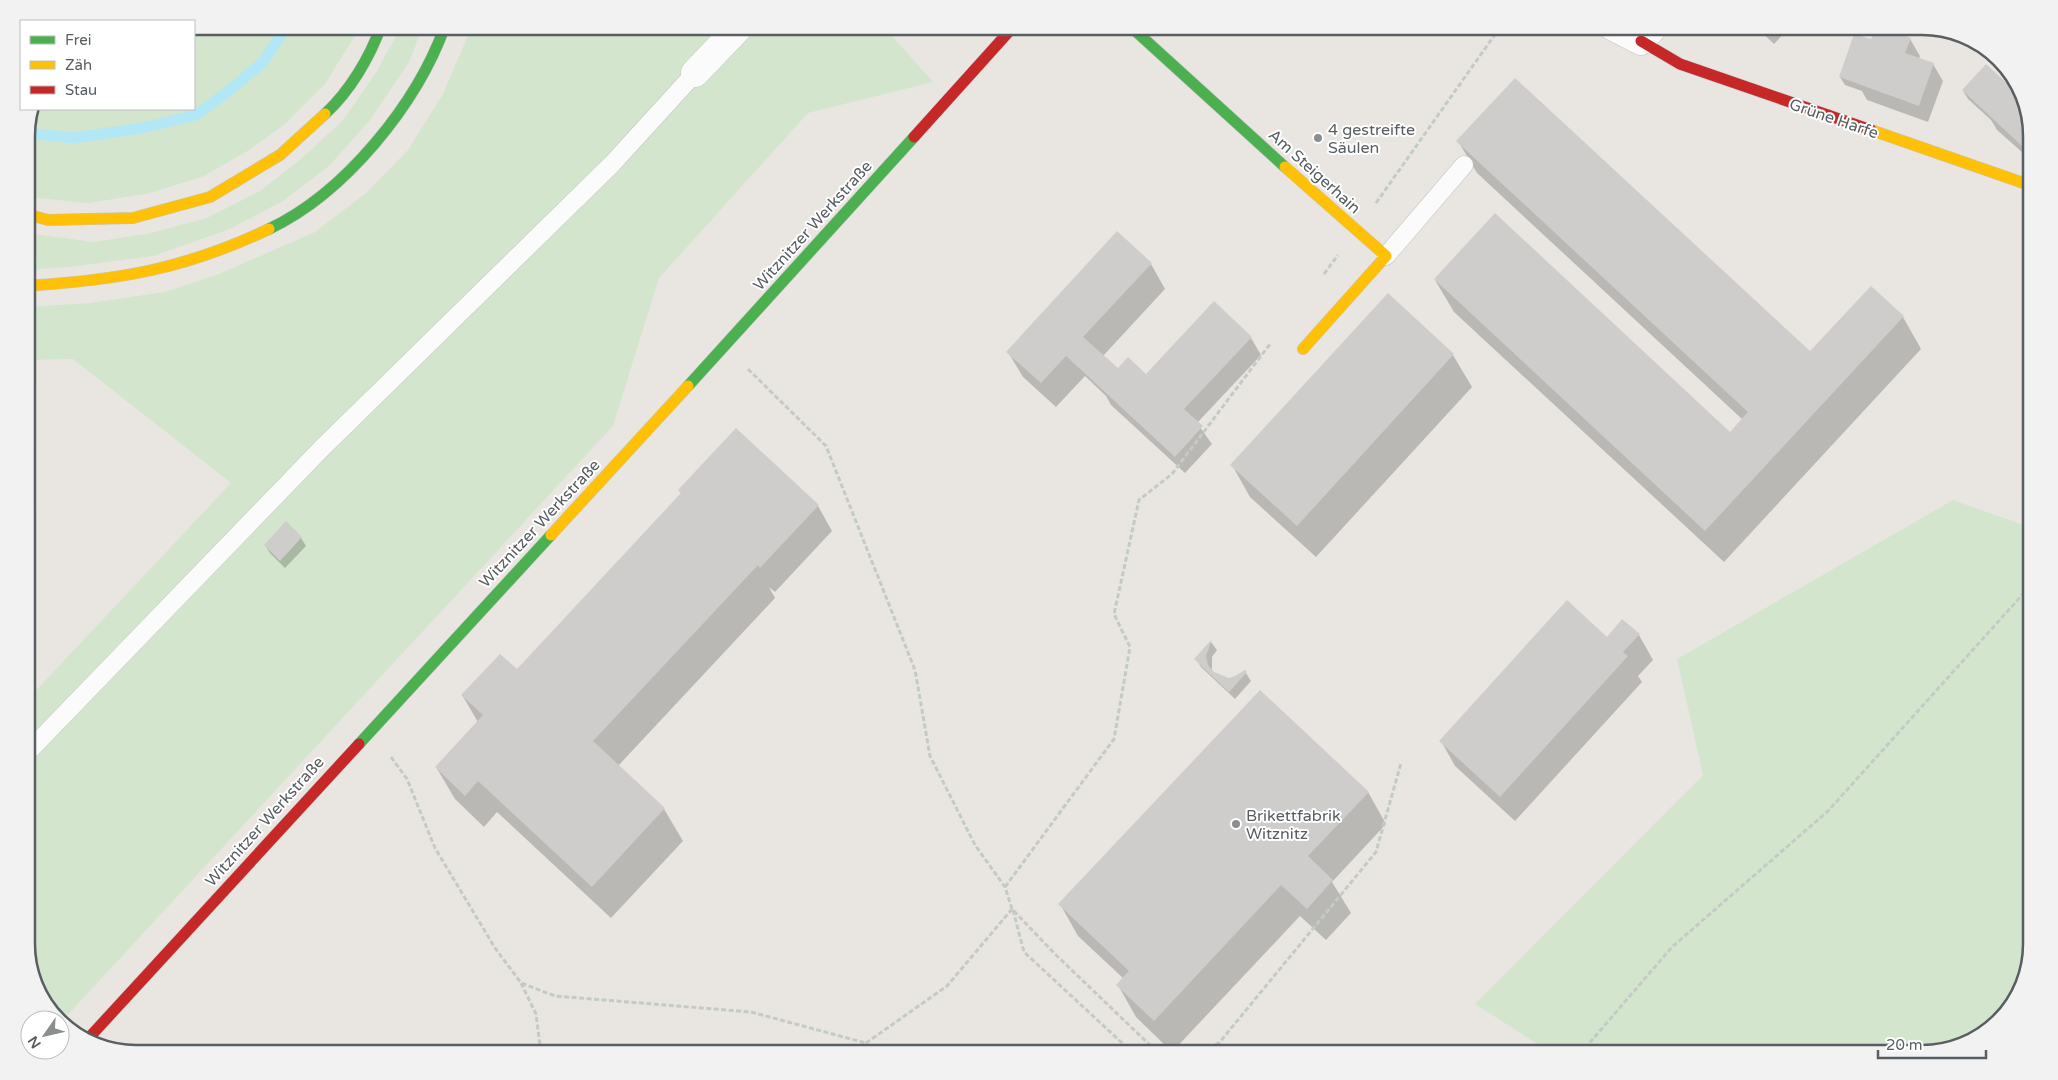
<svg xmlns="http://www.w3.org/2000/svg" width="2058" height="1080" viewBox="0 0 2058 1080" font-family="'Varela Round',sans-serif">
<rect width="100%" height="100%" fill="#e9e6e2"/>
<path fill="#d4e5cd" d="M 194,26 L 361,26 L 325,84 L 284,125 L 246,152 L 202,177 L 146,194 L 88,203 L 26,197 L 26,129 L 32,109 L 194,109 Z
M 402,26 L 423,26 L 409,62 L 370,120 L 329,166 L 283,201 L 230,229 L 153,256 L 69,267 L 26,270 L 26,233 L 94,242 L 151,233 L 207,218 L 260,191 L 301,159 L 343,120 L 375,74 Z
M 472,26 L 883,26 L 933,82 L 808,113 L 659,278 L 613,426 L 62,1021 L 45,1005 L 27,951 L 26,701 L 231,483 L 73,359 L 26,360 L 26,307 L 90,303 L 165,292 L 219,274 L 315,232 L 366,193 L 408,150 L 443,94 Z
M 1953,500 L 2032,528 L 2032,944 L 2020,993 L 1977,1039 L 1922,1054 L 1553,1054 L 1475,1004 L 1703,775 L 1677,659 Z"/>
<path fill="#0003" d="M 1755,26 L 1791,26 L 1774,44 Z
M 1910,39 L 1920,56 L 1919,59 L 1933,64 L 1943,81 L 1928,122 L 1867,100 L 1862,91 L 1845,85 L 1840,77 L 1872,41 Z
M 1963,91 L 2032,129 L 2032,161 L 1997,130 L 1991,120 L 1968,99 Z
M 1458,141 L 1810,353 L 1903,317 L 1921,349 L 1724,562 L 1454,312 L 1435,280 L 1730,433 L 1743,420 L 1477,173 Z
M 1151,264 L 1165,289 L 1103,356 L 1117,369 L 1146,376 L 1251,338 L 1261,355 L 1197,423 L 1212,444 L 1185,473 L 1111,405 L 1106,396 L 1085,376 L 1056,407 L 1023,377 L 1008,352 Z
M 1388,295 L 1453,355 L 1472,387 L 1316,557 L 1250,497 L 1232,465 Z
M 679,491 L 818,506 L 832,531 L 775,592 L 769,587 L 775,598 L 618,766 L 664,809 L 683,841 L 611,918 L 497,812 L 484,827 L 455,799 L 436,767 L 478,722 L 462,695 L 517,671 L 682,494 Z
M 286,523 L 301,538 L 306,546 L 285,568 L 270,553 L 265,545 Z
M 1639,635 L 1653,660 L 1638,676 L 1642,682 L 1515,821 L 1455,766 L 1441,741 L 1607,638 Z
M 1211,642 L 1217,650 L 1212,657 L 1212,673 L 1228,679 L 1246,673 L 1251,681 L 1235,699 L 1201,667 L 1196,659 Z
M 1368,792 L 1386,824 L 1332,882 L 1351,913 L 1326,940 L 1300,916 L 1172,1052 L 1136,1017 L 1118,985 L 1124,979 L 1078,936 L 1060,904 Z"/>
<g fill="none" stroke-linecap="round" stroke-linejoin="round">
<path stroke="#b3e7f6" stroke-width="11" d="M 26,133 L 74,138 L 142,128 L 196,115 L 230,90 L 263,62 L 287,26"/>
</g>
<path fill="#cfcdcb" d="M 1876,26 L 1911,38 L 1905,53 L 1934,63 L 1919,106 L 1839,77 L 1854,34 L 1871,39 Z
M 1986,64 L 2010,86 L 2015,80 L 2032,129 L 2032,135 L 2022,146 L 1962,90 Z
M 1515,78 L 1810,351 L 1871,286 L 1904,316 L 1705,531 L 1434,279 L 1495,213 L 1730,432 L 1748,412 L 1456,141 Z
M 1117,231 L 1152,263 L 1083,337 L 1118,368 L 1128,357 L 1146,374 L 1214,301 L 1252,337 L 1184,409 L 1203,426 L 1175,457 L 1066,356 L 1041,383 L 1006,352 Z
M 1388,293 L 1454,354 L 1297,526 L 1230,465 Z
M 736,428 L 819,505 L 760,568 L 758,565 L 593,741 L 665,808 L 592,887 L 478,781 L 465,796 L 435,767 L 483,715 L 461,695 L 500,654 L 517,669 L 681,493 L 678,490 Z
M 286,521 L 302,537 L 280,561 L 264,545 Z
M 1567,600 L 1607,637 L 1622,619 L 1640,634 L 1623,652 L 1628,656 L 1500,797 L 1439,741 Z
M 1212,639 L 1206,656 L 1208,665 L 1214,672 L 1229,678 L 1235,676 L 1245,670 L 1247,672 L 1229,692 L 1194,659 Z
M 1260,690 L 1369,792 L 1308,856 L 1333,880 L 1307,909 L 1281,885 L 1154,1021 L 1116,985 L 1129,971 L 1058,904 Z"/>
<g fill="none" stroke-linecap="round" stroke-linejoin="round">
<defs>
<path id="lane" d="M 1386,256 L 1464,165
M 26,754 L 321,449 L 612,164 L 695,73"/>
<path id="street" d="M 1612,26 L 1641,41 L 1654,26
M 695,73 L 740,26"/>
<path id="fast" d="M 1130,26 L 1285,167
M 325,114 C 350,91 370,57 381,26
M 269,229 C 345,193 417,104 445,26
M 688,386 L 914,137
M 359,744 L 551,535"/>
<path id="slow" d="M 1871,130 L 2032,186
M 1285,167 L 1386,256 L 1303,349
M 26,214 L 48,220 L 133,218 L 210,197 L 280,155 L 325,114
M 26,286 C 119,280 185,269 269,229
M 551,535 L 688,386"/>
<path id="jam" d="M 1641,41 L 1680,64 L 1871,130
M 914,137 L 1014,26
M 86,1041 L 359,744"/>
</defs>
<use href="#lane" stroke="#c5c5c4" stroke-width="19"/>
<use href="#street" stroke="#c5c5c4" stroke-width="29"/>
<use href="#fast" stroke="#c4c5c4" stroke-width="12"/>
<use href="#slow" stroke="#c4c5c4" stroke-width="12"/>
<use href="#jam" stroke="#c4c5c4" stroke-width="12"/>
<path stroke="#c4cbc6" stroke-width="3" stroke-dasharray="5 2.5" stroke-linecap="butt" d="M 1376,203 L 1501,26
M 1324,274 L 1338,255
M 748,369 L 826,446 L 915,670 L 930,756 L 975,845 L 1005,887 L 1012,909 L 1054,953 L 1155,1050 L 1171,1054
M 391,757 L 407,779 L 435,848 L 495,948 L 521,983 L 555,996 L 751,1012 L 866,1043 L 869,1054
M 1005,887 L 1114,739 L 1130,647 L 1114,614 L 1139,500 L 1172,474 L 1270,344
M 1013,910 L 1024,952 L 1134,1054
M 521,983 L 536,1014 L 541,1054
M 866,1043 L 947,986 L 1012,909
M 1195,1054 L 1219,1043 L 1376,852 L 1401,763
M 1580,1054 L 1672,947 L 1828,811 L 2032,584"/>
<use href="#lane" stroke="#fcfbfb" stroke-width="18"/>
<use href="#street" stroke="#fcfbfb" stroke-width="28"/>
<use href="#fast" stroke="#4caf50" stroke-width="11"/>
<use href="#slow" stroke="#ffc107" stroke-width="11"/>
<use href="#jam" stroke="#c62828" stroke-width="11"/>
</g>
<g fill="#8b8e8e" stroke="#fff" stroke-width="2">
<circle cx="1318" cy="138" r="5"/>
<circle cx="1236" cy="824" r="5"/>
</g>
<g text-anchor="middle" stroke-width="4" stroke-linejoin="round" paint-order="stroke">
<g font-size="16" fill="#585e61" stroke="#fff">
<text transform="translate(1834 118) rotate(19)" y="6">Grüne Harfe</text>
<text transform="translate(1315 171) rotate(42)" y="6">Am Steigerhain</text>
<text transform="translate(812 225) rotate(-48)" y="6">Witznitzer Werkstraße</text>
<text transform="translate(539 523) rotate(-47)" y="6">Witznitzer Werkstraße</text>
<text transform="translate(264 821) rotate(-48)" y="6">Witznitzer Werkstraße</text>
</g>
<g font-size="16" fill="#585e61" stroke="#fff" text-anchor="start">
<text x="1328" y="135">4 gestreifte<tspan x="1328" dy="18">Säulen</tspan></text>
<text x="1246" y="821">Brikettfabrik<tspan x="1246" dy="18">Witznitz</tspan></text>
</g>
</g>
<path d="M0 0H2058V1080H0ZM136 35H1922A101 101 0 0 1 2023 136V944A101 101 0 0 1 1922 1045H136A101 101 0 0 1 35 944V136A101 101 0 0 1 136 35Z" fill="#f2f2f2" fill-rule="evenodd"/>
<path fill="none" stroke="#585e61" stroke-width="2.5" d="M136 35H1922A101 101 0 0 1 2023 136V944A101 101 0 0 1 1922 1045H136A101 101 0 0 1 35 944V136A101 101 0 0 1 136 35Z"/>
<rect x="20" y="20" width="175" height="90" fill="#ffffff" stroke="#bcbfc0"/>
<rect x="30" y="36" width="25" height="8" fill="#4caf50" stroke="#bcbfc0"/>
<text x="65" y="45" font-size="15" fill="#585e61">Frei</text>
<rect x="30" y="61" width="25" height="8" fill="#ffc107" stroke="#bcbfc0"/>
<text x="65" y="70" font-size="15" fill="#585e61">Zäh</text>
<rect x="30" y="86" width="25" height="8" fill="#c62828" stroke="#bcbfc0"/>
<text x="65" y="95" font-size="15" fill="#585e61">Stau</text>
<g transform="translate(45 1035) rotate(236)"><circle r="24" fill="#ffffff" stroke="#bcbfc0"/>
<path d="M0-4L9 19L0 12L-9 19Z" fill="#8b8e8e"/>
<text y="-8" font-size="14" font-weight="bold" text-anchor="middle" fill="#585e61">N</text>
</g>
<path d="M1878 1050v8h108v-8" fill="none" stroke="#585e61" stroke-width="2.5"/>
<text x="1886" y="1050" font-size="15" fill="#585e61" stroke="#ffffff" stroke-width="4" paint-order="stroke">20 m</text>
</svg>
